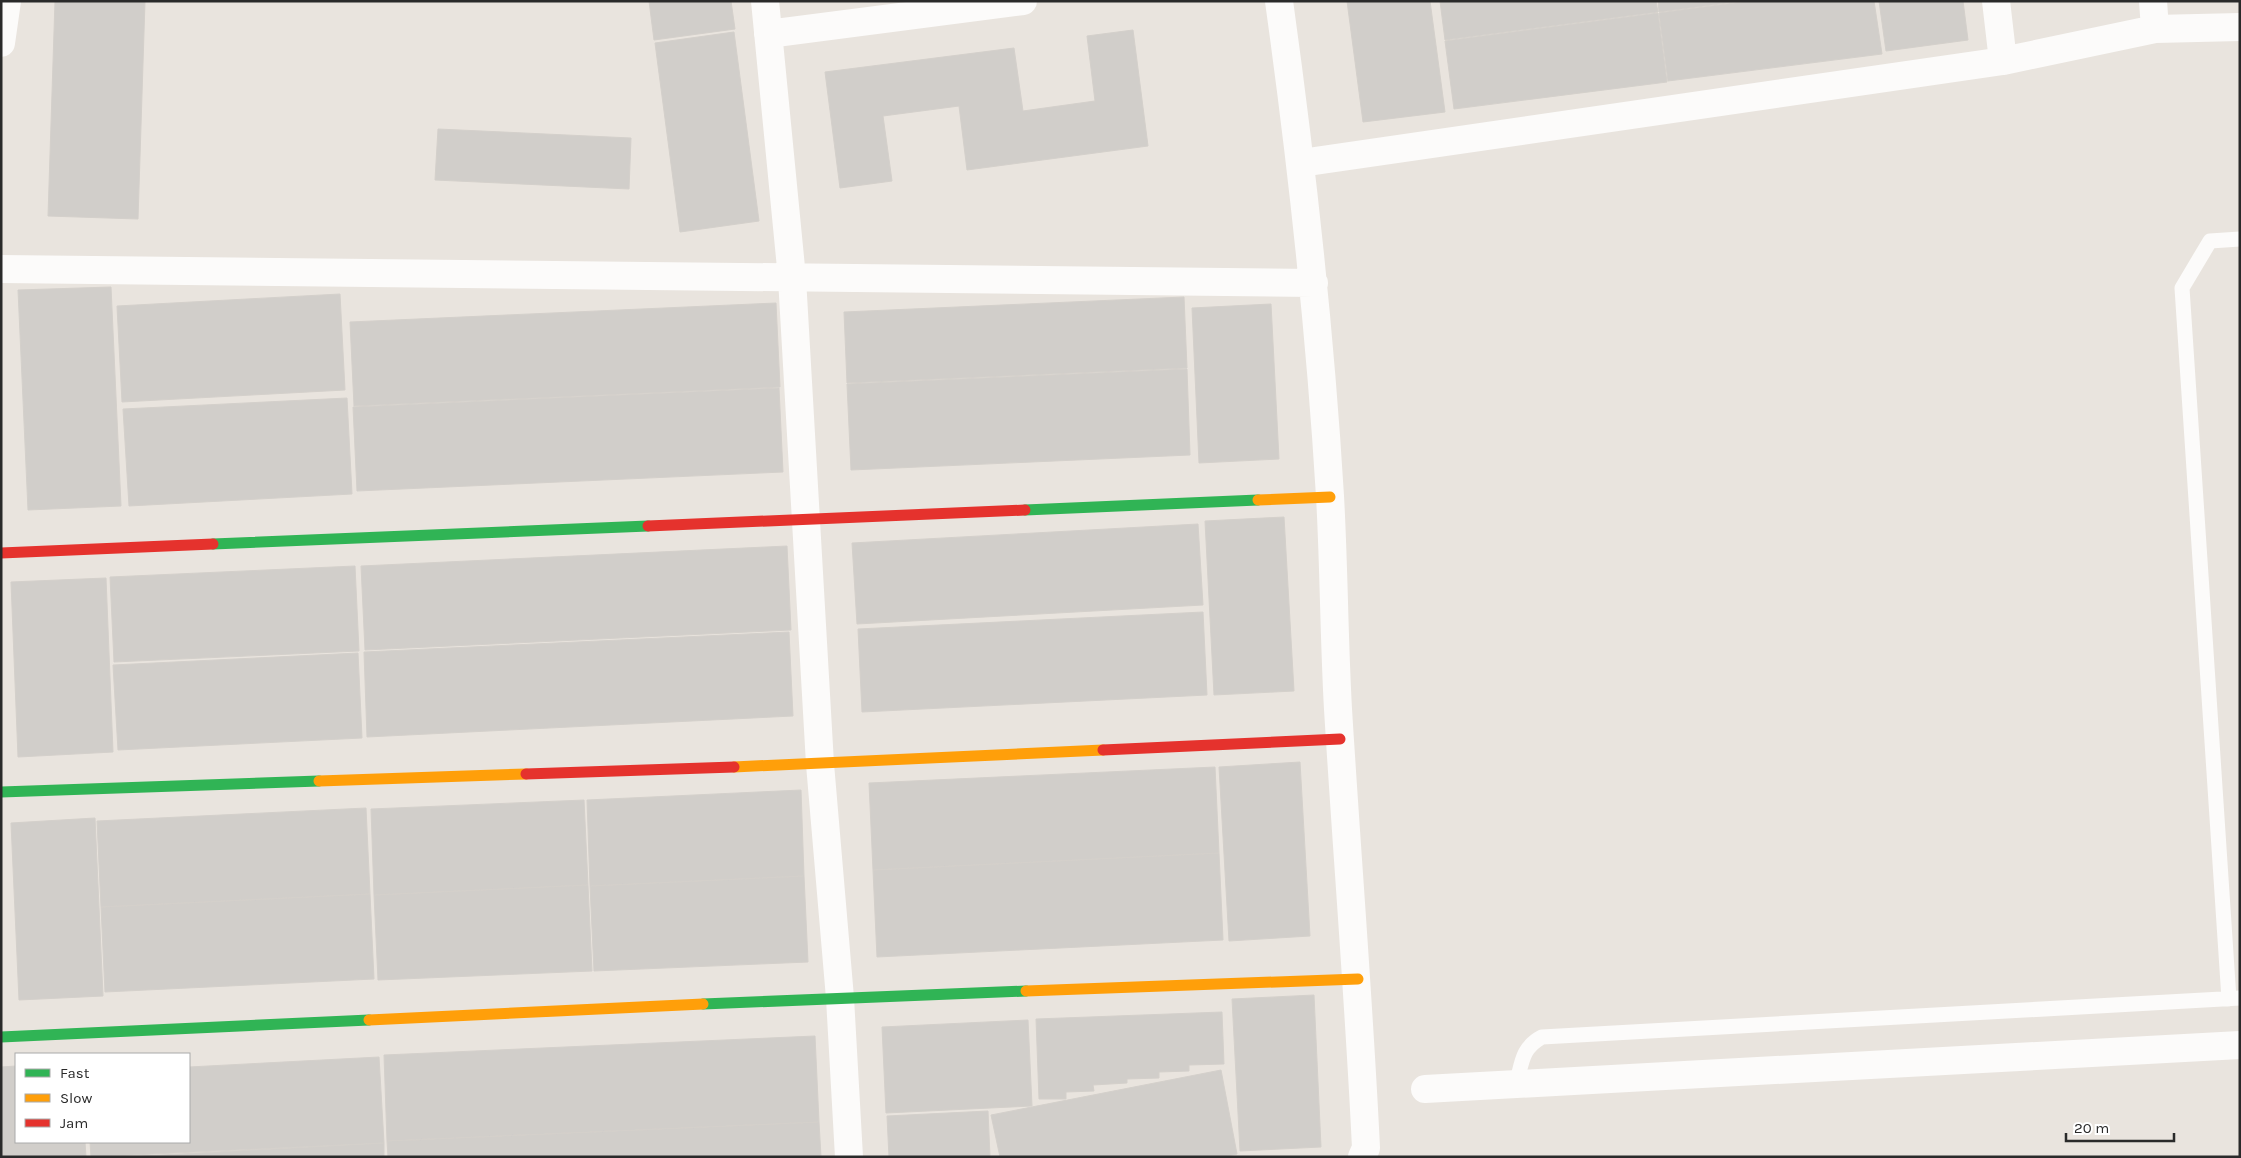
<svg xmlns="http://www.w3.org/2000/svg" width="2241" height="1158" viewBox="0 0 2241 1158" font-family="Karla,sans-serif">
<rect width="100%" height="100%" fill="#e9e4de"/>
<path fill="#d1ceca" stroke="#d4d0cb" d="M 55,1 L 145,1 L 138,219 L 48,216 Z
M 649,1 L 731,1 L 735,29 L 654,40 Z
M 1347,1 L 1430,1 L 1445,112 L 1363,122 Z
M 1440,1 L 1656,1 L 1658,12 L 1445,40 Z
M 1658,1 L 1742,1 L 1659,12 Z
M 1749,1 L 1874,1 L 1882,54 L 1668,81 L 1659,13 Z
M 1879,1 L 1963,1 L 1968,40 L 1886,51 Z
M 1658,13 L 1667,82 L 1454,109 L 1445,41 Z
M 1133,30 L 1148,146 L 967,170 L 959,106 L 883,116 L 892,181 L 840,188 L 825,72 L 1014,48 L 1023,111 L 1095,101 L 1087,36 Z
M 734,32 L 759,221 L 680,232 L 655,43 Z
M 438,129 L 631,138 L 629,189 L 435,180 Z
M 111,287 L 121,506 L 28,510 L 18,290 Z
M 340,294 L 345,390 L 122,402 L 117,306 Z
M 1184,297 L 1187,368 L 847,383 L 844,312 Z
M 776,303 L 780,387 L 354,406 L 350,322 Z
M 1271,304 L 1279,459 L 1199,463 L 1192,308 Z
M 1187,369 L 1190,455 L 851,470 L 847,384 Z
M 779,388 L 783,472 L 357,491 L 353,407 Z
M 347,398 L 352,494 L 129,506 L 123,409 Z
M 1284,517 L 1294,691 L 1214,695 L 1205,521 Z
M 1198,524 L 1203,605 L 857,624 L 852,543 Z
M 787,546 L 791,630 L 365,650 L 361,566 Z
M 355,566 L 359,651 L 114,662 L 110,577 Z
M 106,578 L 113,752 L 18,757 L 11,582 Z
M 1203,612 L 1207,695 L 862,712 L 858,629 Z
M 789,632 L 793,716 L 367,737 L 364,652 Z
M 358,653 L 362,738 L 118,750 L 113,665 Z
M 1300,762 L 1310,936 L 1229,941 L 1219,767 Z
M 1215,767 L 1219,853 L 873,870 L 869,783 Z
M 801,790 L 804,876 L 590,886 L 587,800 Z
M 584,800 L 588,885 L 374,895 L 371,809 Z
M 366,808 L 370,894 L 101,907 L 97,821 Z
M 95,818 L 103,996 L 19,1000 L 11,823 Z
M 1219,853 L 1223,940 L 877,957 L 873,870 Z
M 804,876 L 808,962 L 594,971 L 590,886 Z
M 588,885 L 592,971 L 378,980 L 374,895 Z
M 370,894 L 374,979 L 105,992 L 101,907 Z
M 1314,995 L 1321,1147 L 1240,1151 L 1232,999 Z
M 1222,1012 L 1224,1064 L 1189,1065 L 1189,1071 L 1159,1072 L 1159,1078 L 1127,1079 L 1127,1083 L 1093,1085 L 1094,1091 L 1066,1092 L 1066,1099 L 1039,1099 L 1036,1019 Z
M 1028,1020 L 1032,1106 L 886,1113 L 882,1027 Z
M 815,1036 L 819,1122 L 387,1141 L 384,1055 Z
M 379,1057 L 384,1143 L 91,1157 L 90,1142 L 189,1142 L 189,1067 Z
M 16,1066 L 16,1142 L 85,1142 L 86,1157 L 2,1157 L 1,1067 Z
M 1221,1070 L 1237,1154 L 1222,1157 L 1000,1157 L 991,1115 Z
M 988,1111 L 990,1157 L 889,1157 L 887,1116 Z
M 819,1122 L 821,1157 L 388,1157 L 387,1141 Z
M 384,1143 L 384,1157 L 123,1157 Z"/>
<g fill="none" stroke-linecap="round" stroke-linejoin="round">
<path stroke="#fcfbfa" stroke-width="15" d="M 2229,999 L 2182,288 L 2210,241 L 2240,239
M 1516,1085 C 1522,1064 1521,1048 1542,1037 L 2240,998"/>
<path stroke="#fcfbfa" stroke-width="28" d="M 765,1 L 792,278 L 820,764 L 840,998 L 849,1157
M 1279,1 C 1302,166 1320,330 1330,496 C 1334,567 1334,638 1338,709 C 1347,856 1359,1001 1366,1148 L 1362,1157
M 1996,1 L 2003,61
M 2153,1 L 2155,29
M 768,34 L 1023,1
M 1,43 L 7,1
M 1301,163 L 2003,61 L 2155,29 L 2240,27
M 1,269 L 1314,283
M 1425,1089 L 2240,1045"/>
<path stroke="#30b455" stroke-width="11" d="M 1025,510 L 1258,500
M 213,544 L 648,526
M 1,792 L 319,781
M 703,1004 L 1026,991
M 1,1037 L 369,1020"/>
<path stroke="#ff9f0a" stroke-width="11" d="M 1258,500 L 1330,497
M 734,767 L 1103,750
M 319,781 L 526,774
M 1026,991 L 1358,979
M 369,1020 L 703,1004"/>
<path stroke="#e5322d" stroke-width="11" d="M 648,526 L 1025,510
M 1,553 L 213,544
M 1103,750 L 1340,739
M 526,774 L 734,767"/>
</g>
<rect width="2241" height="1158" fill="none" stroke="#2a2a2a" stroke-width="5"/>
<rect x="15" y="1053" width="175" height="90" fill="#ffffff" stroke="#aaaaaa"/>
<rect x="25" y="1069" width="25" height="8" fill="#30b455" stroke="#aaaaaa"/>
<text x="60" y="1078" font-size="15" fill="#2a2a2a">Fast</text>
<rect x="25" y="1094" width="25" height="8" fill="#ff9f0a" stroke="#aaaaaa"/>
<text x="60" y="1103" font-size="15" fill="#2a2a2a">Slow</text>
<rect x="25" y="1119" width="25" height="8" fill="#e5322d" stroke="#aaaaaa"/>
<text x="60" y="1128" font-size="15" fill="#2a2a2a">Jam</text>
<path d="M2066 1133v8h108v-8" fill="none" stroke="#2a2a2a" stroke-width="2.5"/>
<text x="2074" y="1133" font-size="15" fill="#2a2a2a" stroke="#ffffff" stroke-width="4" paint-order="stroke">20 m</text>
</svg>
